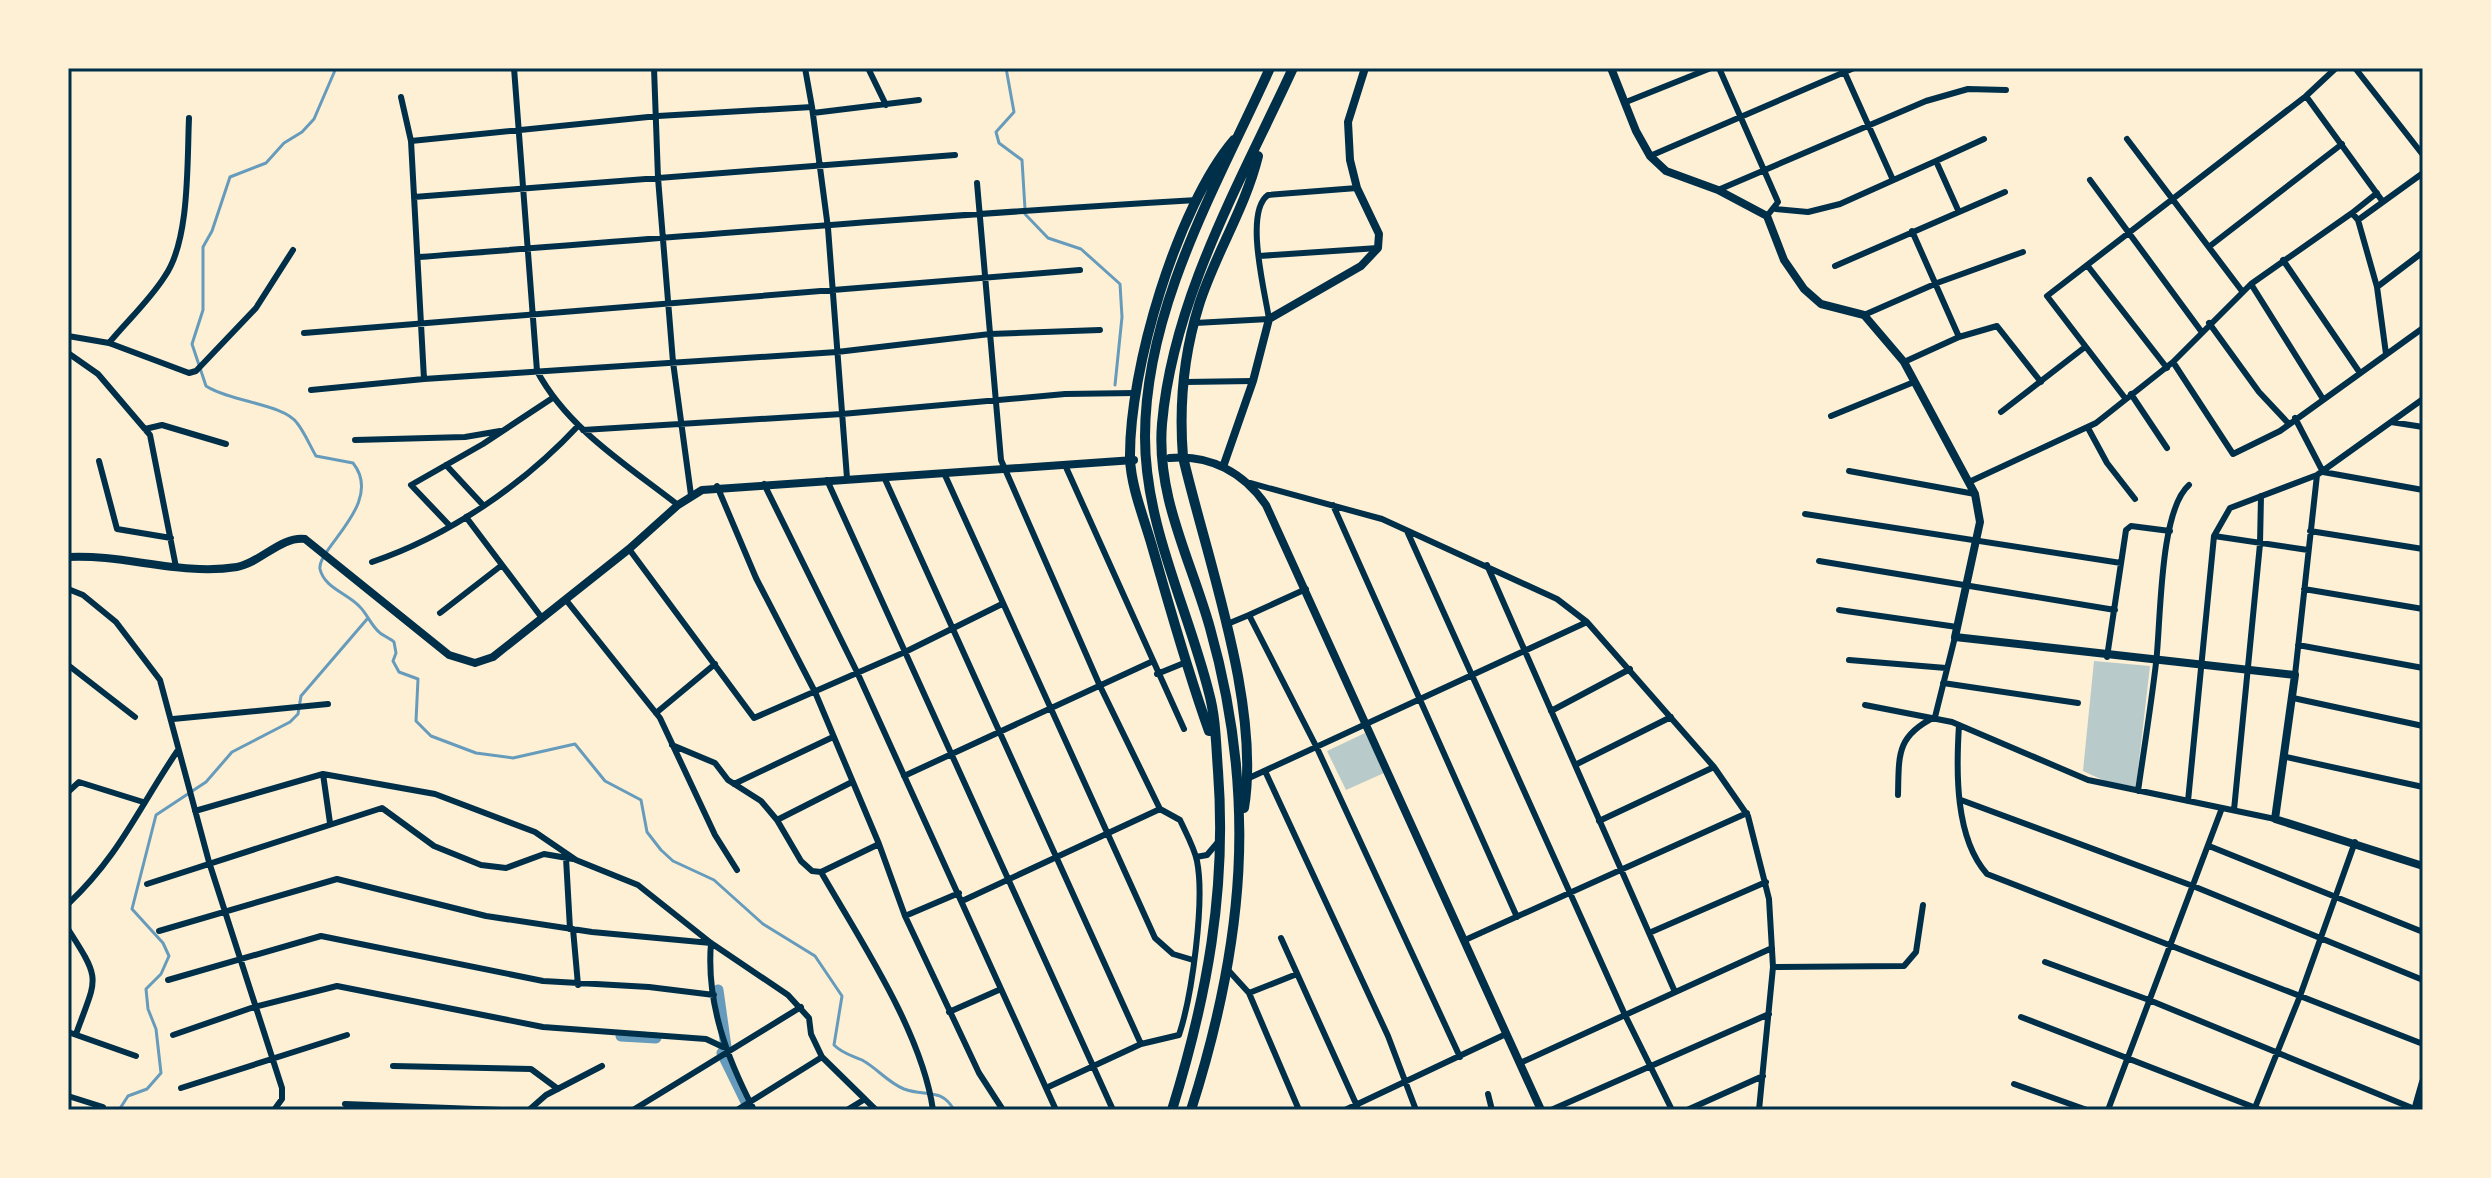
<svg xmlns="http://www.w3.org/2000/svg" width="2491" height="1178" viewBox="0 0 2491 1178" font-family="'Varela Round',sans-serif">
<rect width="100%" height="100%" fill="#fdf0d5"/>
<path fill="#b9caca" d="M 2094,661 L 2150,666 L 2136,787 L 2105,781 L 2083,771 Z
M 1365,733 L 1384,773 L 1346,790 L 1327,751 Z"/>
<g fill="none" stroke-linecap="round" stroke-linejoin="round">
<path stroke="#669bbc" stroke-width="3" d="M 336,68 L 314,119 L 302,132 L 284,143 L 266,163 L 230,177 L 212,231 L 203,247 L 203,310 L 192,344 L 206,386 C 231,402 284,404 297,423 C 305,433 310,446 316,456 L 353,463 C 385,503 317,548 320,569 C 324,588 349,594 360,607 C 367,614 371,625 379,632 C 383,636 390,638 394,642 L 396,653 L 393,661 L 399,672 L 418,679 L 416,721 L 431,736 L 476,753 L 513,758 L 575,744 L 605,781 L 641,800 L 647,832 L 661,850 L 673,861 L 714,880 L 763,924 L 815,956 L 842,996 L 834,1045 C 843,1054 851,1055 862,1060 C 877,1068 887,1082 904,1089 C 925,1097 941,1087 954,1110
M 1006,68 L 1014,112 L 996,132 L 999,143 L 1022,160 L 1025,209
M 1025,214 L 1048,238 L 1081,249 L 1120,284 L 1122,317 L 1115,385
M 119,1110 L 128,1096 L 147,1089 L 161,1073 L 156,1029 L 148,1009 L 146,989 L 161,974 L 169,956 L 163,943 L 132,909 L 156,815 L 206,782 L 232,752 L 290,722 L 298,714 L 301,696 L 368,618"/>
<path stroke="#669bbc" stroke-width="11" d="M 718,990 L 726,1047 L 722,1053 L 750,1110
M 621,1036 L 656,1038"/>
<path stroke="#003049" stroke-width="6" d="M 514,68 L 537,371 C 568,429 627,465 678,505
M 654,68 L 658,178 L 673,362 L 691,495
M 805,68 L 812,107
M 868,68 L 886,105
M 1719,68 L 1778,202 L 1767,216
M 2355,68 L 2423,155
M 1844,71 L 1893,180
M 2306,96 L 2383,202
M 401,97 L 411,141 L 424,379
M 1626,102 L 1711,68
M 813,113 L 919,100
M 2127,139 L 2242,291
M 411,141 L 658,116 L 812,107 L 828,228 L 847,478
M 1650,156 L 1854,68
M 1936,161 L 1984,139
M 2090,180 L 2201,331
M 977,183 L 1001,460 L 1100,686 L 1160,809 L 1180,820 C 1186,833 1194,847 1197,861 C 1205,901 1192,996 1179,1035 L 1141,1044 L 1046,1088
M 1718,190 L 1926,101 L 1968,89 L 2006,90
M 414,197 L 955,155
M 1776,209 L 1808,212 L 1840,204 L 1936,161 L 1958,210
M 2352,213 L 2377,193
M 2358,220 L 2423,173
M 1912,231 L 1959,337
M 2210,246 L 2342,144
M 1259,256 L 1378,248
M 419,257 C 678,237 938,215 1197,200
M 2283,260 L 2360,373
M 2087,265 L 2167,368
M 1835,266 L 2005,192
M 2251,284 L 2323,399
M 1864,315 L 1937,283 L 2023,252
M 1195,323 L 1269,319 C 1265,292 1244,212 1268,195 L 1357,188
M 2209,323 L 2259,392 L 2288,423
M 304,333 L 1080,270
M 68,336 L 109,343 L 189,373 L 196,371 L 256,308 L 293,250
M 109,343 C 127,321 150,300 165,276 C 190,240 187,162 189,118
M 68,353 L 98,374 L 150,435 L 176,567
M 2386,354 L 2377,287 L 2423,252
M 1904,362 L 1959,337 L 1997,326 L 2041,382
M 2173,362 L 2233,454 L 2280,431 L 2423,328
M 1185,382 L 1253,381
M 311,390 L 424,379 L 837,352 L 990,334 L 1100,330
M 2131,394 L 2167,448
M 2125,398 L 2047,296 L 2306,96 L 2336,68
M 2001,412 L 2085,347
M 1831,416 L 1914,382
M 2295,418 L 2323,472 L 2423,490
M 2391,422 L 2423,427
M 2088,428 L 2107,463 L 2135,499
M 145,429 L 162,425 L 226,444
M 583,430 L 842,414 L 1065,394 L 1135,393
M 355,440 L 465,437 L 500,431
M 99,461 L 117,529 L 171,538
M 446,465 L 483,505
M 1065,465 L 1184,729
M 1849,471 L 1975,494
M 944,473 L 1155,938 L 1173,954 L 1193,960
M 884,477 L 1141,1044
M 827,480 L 1113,1110
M 1969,482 L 2096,423 L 2173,362 L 2251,284 L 2352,213 L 2358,220 L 2377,287
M 1250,483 L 1382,519 L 1557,599 L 1587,622 L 1714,767 L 1748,816 L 1769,899 L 1773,967 L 1759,1110
M 764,484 L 857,672 L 1056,1110
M 717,486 L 756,578 L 815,692 L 879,844 L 905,916 L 979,1073 L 1003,1110
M 1333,505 L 1517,917
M 1805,514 L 2121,563
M 466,517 L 542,618
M 450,526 L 411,485 L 483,444 L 551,399
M 1407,531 L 1625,1015 L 1672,1110
M 2310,531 L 2423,549
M 2214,536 L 2308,550
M 629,549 L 754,718 L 905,652 L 1002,604
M 1819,561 L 2115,610
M 372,562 C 449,536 523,485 578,426
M 1487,565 L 1675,992
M 68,589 L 83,595 L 116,622 L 160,680 L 209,862 L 282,1088 L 282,1099 L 274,1110
M 2304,589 L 2423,609
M 566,600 L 660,718 L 715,835 L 737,870
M 1839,610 L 1957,627
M 440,613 L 502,565
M 1249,615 L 1306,589
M 1225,625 L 1249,615 L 1317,748 L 1460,1057
M 2298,645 L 2423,668
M 2107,657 L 2126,530 L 2131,526 L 2170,531
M 1849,660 L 1946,668
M 68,665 L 135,717
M 1157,674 L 1184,663
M 2295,675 L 2317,475
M 1943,683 L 2078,703
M 2293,698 L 2423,726
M 1865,705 L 1952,722 L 2088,780 L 2275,819
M 1551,711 L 1630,669
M 656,713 L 715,664
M 173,719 L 328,704
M 1959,725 C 1956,772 1955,838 1987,874 L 2423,1044
M 672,745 L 715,763 L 728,780 L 761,801 L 777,820 L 801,861 L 812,871 L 821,872
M 2286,757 L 2423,787
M 1575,765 L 1671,717
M 1265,771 L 1388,1036 L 1416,1110
M 323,774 L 330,823
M 904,776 L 1151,662
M 1249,778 L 1587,622
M 734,784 L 833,737
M 2138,791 C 2144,749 2151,706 2156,663 C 2161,623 2159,511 2189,485
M 68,792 L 79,782 L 143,802
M 1898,795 C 1899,755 1896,736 1935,717 L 1955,637
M 1961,800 L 2193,886 L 2423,980
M 2188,801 L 2214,536 L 2230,508 L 2317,475 L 2423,399
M 2234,810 L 2260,544 L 2261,496
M 195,811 L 323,774 L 435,794 L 535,832 L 576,860 L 638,885 L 711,943 L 788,995 L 809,1018 L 811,1034 L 822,1057 L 876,1110
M 777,820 L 852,782
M 1599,821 L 1714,767
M 879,844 L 821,872 C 860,940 922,1032 933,1110
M 2209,846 L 2423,932
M 1196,857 L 1207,855 L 1218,842
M 566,858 L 570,929
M 147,884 L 382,808 L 434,846 L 481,865 L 506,868 L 544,854 L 573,859
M 962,901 L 1160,809
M 68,904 C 120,855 139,807 178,750
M 905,916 L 959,893
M 68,929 C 102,982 97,976 76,1034
M 573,929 L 578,985
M 159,931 L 337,879 L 486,916 L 592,932 L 711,943
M 1649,933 L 1766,882
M 1281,938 L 1357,1106
M 1465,940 L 1747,813
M 711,943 C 706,1003 727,1058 754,1110
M 2045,962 L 2149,1000 L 2417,1110
M 1773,967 L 1904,966 L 1916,952 L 1923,905
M 1229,971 L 1249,993 L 1299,1110
M 168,980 L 321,936 L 543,981 L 649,987 L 714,995
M 1249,993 L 1297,974
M 949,1012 L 1001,989
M 2021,1017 L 2261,1110
M 68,1032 L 136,1056
M 173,1035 L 254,1007 L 337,986 L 543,1027 L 706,1039 L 723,1047
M 1520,1063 L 1772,948
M 393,1066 L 531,1069 L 558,1089
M 2014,1084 L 2087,1110
M 181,1088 L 347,1035
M 1488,1094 L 1492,1110
M 68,1096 L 103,1107
M 345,1104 L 502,1110
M 529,1110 L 546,1095 L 602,1066
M 633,1110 L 801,1007
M 737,1110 L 822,1057
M 847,1110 L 865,1099
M 1345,1110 L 1506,1034
M 1551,1110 L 1769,1014
M 1687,1110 L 1763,1076
M 2108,1110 L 2222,808
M 2254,1110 L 2300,996 L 2355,842"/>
<path stroke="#003049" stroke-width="8" d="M 1611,68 L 1636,131 L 1650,156 L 1666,171 L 1718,190 L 1767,216 L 1784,260 L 1804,289 L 1821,304 L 1864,315 L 1904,362 L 1975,494 L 1980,522 L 1955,637 L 2295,675 L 2275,819 L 2423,866
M 1170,458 C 1210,454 1244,473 1266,505 L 1541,1110
M 1223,467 L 1253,381 L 1269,319 L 1361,266 L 1378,248 L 1379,234 L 1357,188 L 1350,160 L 1348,122 L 1365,68
M 68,557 C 124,554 181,576 237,567 C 260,563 281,536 305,539 L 449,655 L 475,663 L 493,657 L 629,549 L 678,505 L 702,490 L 1134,460
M 2415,1110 L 2423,1082"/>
<path stroke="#003049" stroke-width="10" d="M 1209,731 C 1187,670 1170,608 1152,546 C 1144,518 1131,487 1130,458 C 1129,370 1177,207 1234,140
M 1244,808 C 1261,705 1207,560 1183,457 C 1179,407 1184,353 1199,305 C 1215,254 1245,209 1258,156
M 1172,1110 C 1207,997 1227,890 1218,771 C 1216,746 1216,718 1209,693 C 1188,608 1145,526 1145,437 C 1145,307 1218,183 1270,68
M 1191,1110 C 1244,944 1258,798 1210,628 C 1191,560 1156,497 1162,424 C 1173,298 1241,181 1293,68"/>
</g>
<rect width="2491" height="1178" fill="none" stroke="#fdf0d5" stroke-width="140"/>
<rect x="70" y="70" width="2351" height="1038" fill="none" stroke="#003049" stroke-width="3"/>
</svg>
